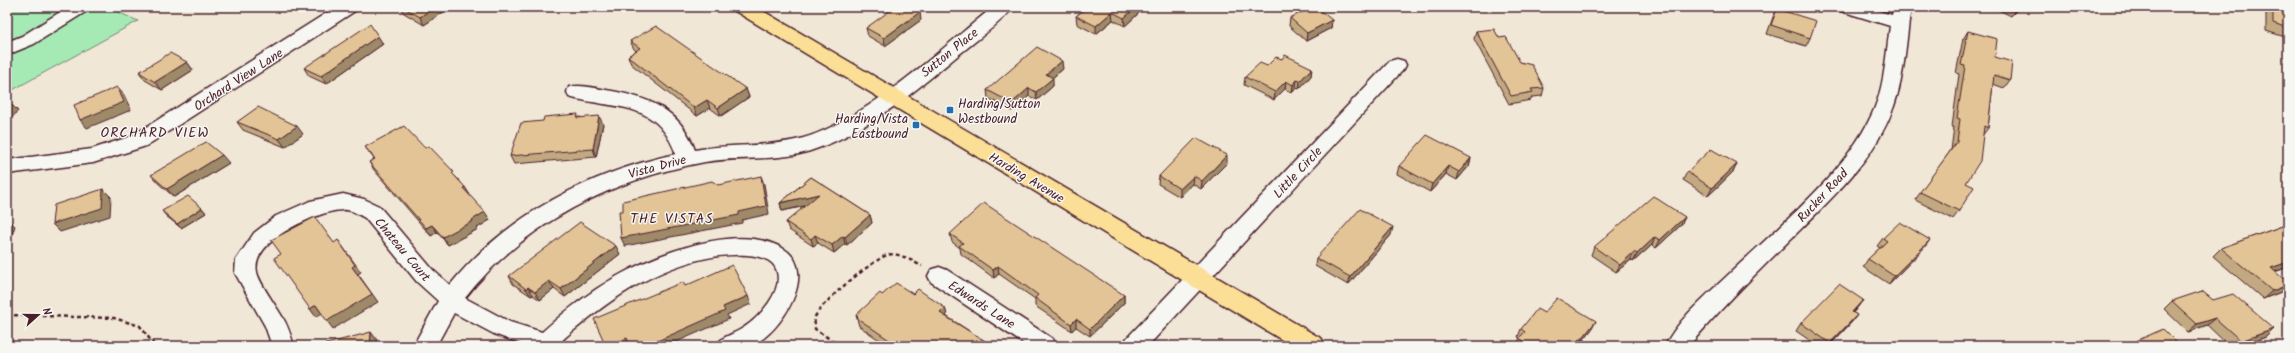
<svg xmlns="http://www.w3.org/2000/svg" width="2295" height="353" viewBox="0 0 2295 353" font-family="Kalam,sans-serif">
<rect width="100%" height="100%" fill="#f0e7d6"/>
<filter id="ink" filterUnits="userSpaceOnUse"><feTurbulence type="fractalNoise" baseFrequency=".025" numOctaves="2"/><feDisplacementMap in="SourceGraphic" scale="8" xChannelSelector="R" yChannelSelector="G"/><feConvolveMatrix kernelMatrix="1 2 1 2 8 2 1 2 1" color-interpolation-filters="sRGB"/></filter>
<g filter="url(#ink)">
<path fill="#a5e9b5" stroke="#788470" d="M 7,7 L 107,7 L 138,21 L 7,93 Z"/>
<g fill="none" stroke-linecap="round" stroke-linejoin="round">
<defs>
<path id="minor" d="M 68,7 L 90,7 L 87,11 L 34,44 L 7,55 L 7,42 L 22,36 Z
M 336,7 L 358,7 L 355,11 L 146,146 L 93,163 L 7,174 L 7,160 L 92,149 L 132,136 Z
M 993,7 L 1013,7 C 1004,21 965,49 950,62 C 908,97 863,134 810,151 C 776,162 740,156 705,162 C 613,179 524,223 465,298 L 510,322 L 542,332 C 564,312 588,293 614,278 C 655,254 740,221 784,249 C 820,272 780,334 752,345 C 742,349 726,346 716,346 C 721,336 733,335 743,328 C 759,318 785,290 776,269 C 772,258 757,256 747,255 C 684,252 624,288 578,327 C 572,332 560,340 559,346 L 527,346 L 494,334 L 454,313 L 436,346 L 413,346 L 438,301 L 417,282 L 365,218 C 357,214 351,209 342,210 C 318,211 250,241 257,272 C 259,283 277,307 283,318 C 288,326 291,336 294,346 L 272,346 L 265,326 L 235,273 L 236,260 L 254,233 L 276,216 L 310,201 L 343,194 L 364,199 L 379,206 L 433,270 L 450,285 C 506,216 590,172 676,154 C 656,99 615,110 569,97 L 567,92 L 569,87 C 581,84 594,88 606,90 C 647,97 680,108 695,150 C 729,143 766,148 800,139 C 864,122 941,49 993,7 Z
M 1838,7 L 1866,7 L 1892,15 L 1893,7 L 1911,7 C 1906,39 1905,75 1894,106 C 1877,155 1839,191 1802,228 C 1764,266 1724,304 1689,346 L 1665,346 C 1679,318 1707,295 1729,274 C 1778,227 1850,170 1875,107 C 1885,82 1886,53 1890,26 L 1841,11 Z
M 1397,59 L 1404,61 L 1406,65 L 1404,69 L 1148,346 L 1123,346 L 1126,339 L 1390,61 Z
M 939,267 L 947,270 L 1053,339 L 1056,346 L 1027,346 L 931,282 L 928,276 L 931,270 Z"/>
<path id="major" d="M 732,7 L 756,7 L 1322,339 L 1325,346 L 1292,346 L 735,11 Z"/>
</defs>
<use href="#minor" stroke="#4a1f2b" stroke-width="3"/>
<use href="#major" stroke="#4a1f2b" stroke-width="3"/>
<path stroke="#4a1f2b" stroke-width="2.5" stroke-dasharray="4 3" stroke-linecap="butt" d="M 7,315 L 114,318 L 140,326 L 155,346
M 840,346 L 815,329 C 815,325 814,320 815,317 C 821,302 872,261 887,255 C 898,251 913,262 922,266"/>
<use href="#minor" fill="#f6f6f2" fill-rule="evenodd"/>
<use href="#major" fill="#fbdf96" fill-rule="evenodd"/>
</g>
<path fill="#c2a981" stroke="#4a1f2b" d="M 400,7 L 451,7 L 424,25 L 404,13 Z
M 1087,7 L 1141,11 L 1125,26 L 1113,20 L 1096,34 L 1077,24 L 1076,16 Z
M 1993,7 L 2020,7 L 2011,16 Z
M 2267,7 L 2288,7 L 2288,38 L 2266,31 L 2266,8 Z
M 1777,9 L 1810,38 L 1806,46 L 1767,34 L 1773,17 Z
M 1290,18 L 1332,20 L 1331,28 L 1306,41 L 1289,26 Z
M 921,20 L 885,46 L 868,36 L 866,28 Z
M 1476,31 L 1499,38 L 1520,62 L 1544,88 L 1542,96 L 1532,97 L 1531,100 L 1509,104 L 1474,39 Z
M 1968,31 L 1995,57 L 2010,80 L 2004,88 L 1993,84 L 1988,128 L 1982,136 L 1966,183 L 1959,211 L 1953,219 L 1915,200 L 1951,150 L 1954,127 L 1952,127 L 1959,74 L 1956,73 L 1963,39 Z
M 630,41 L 746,89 L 749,97 L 721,116 L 710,108 L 697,116 L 631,64 L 628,56 L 636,51 L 634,49 Z
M 383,44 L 326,84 L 309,76 L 304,68 Z
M 1282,59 L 1312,68 L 1311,76 L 1299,89 L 1296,88 L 1292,93 L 1285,89 L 1274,100 L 1244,85 L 1245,77 Z
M 187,62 L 193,70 L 162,90 L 145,80 L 139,72 Z
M 1063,69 L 1052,78 L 1053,86 L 1037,100 L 1029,96 L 1012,111 L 988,98 L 987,90 Z
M 580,117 L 603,124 L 596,157 L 514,164 L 510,156 L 543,121 Z
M 237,122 L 303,134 L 285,147 L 243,130 Z
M 365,147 L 425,148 L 458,179 L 470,195 L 469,195 L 490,220 L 477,228 L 478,229 L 448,245 L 437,232 L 431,236 L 374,170 L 369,162 L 374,159 Z
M 1471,158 L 1469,166 L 1457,180 L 1446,174 L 1430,192 L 1397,174 L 1399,166 Z
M 229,163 L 174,197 L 158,183 L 151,175 Z
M 1227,163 L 1201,189 L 1193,184 L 1180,197 L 1158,184 L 1159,176 Z
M 1737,164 L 1733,172 L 1708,196 L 1683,180 L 1687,172 Z
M 811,177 L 870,215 L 872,223 L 847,245 L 845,244 L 834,253 L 818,243 L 813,246 L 789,230 L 786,222 L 806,206 L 782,211 L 780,203 Z
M 202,208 L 206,213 L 181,228 L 166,216 L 162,211 Z
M 1685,217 L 1681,225 L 1656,248 L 1652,245 L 1633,262 L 1631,260 L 1616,272 L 1591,255 L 1594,247 Z
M 2288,224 L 2288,267 L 2275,272 L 2281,292 L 2263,299 L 2213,256 L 2221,248 Z
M 950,234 L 1124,295 L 1124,303 L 1090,336 L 1076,327 L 1072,331 L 1035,306 L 1035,299 L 999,274 L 994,278 L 961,254 L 960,248 L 952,242 Z
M 1391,235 L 1348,285 L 1315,266 L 1316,258 Z
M 1883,238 L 1924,248 L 1889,284 L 1863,267 L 1868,259 L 1880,248 L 1877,246 Z
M 620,254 L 565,297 L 554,289 L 540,300 L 533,295 L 531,296 L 513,284 L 509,276 Z
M 913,294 L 945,308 L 947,315 L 946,316 L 993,346 L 888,346 L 859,326 L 856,315 Z
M 1863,300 L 1857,308 L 1853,313 L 1857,315 L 1851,323 L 1829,346 L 1818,346 L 1796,331 L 1801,323 Z
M 2213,300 L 2266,337 L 2240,346 L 2229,346 L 2207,325 L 2188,332 L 2164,309 L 2172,301 Z
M 1544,313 L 1592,329 L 1579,346 L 1516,346 L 1520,338 L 1518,337 L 1521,329 Z"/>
<path fill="#9e8969" stroke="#4a1f2b" d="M 434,7 L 451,7 L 424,25 L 420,17 Z
M 1136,7 L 1141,7 L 1141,11 L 1125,26 L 1124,18 Z
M 2017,7 L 2020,7 L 2011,16 L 2016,8 Z
M 920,12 L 921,20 L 885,46 L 884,38 Z
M 1112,12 L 1113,20 L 1096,34 L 1096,26 Z
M 1332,20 L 1331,28 L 1306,41 L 1307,33 Z
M 378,36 L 383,44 L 326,84 L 321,76 Z
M 1062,61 L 1063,69 L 1047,82 L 1046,74 Z
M 187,62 L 193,70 L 162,90 L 155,82 Z
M 1312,68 L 1311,76 L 1299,89 L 1300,81 Z
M 1053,78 L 1053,86 L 1037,100 L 1036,92 Z
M 1297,80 L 1296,88 L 1292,93 L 1293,85 Z
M 1286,81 L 1285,89 L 1274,100 L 1275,92 Z
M 117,87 L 124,95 L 131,110 L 87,128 L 80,120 Z
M 1029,88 L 1029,96 L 1012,111 L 1012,103 Z
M 746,89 L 749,97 L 721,116 L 718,108 Z
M 707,100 L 710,108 L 697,116 L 694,108 Z
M 10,103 L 18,111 L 7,123 L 7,107 Z
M 599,116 L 603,124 L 596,157 L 593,149 Z
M 297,126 L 303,134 L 285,147 L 279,139 Z
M 222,155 L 229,163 L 174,197 L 167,189 Z
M 1227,155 L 1227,163 L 1201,189 L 1202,181 Z
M 1471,158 L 1469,166 L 1457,180 L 1459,172 Z
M 1737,164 L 1733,172 L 1708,196 L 1712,188 Z
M 1448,166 L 1446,174 L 1430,192 L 1432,184 Z
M 761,176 L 764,184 L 769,214 L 742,220 L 742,223 L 625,246 L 621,238 Z
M 1194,176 L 1193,184 L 1180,197 L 1180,189 Z
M 465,187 L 470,195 L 468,196 L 463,188 Z
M 103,189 L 111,197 L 110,216 L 60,232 L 52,224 Z
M 819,194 L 822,202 L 782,211 L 780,203 Z
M 202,208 L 206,213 L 181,228 L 177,224 Z
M 485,212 L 490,220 L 477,228 L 478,229 L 448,245 L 443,237 Z
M 870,215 L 872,223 L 847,245 L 845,237 Z
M 1685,217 L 1681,225 L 1656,248 L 1660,240 Z
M 7,218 L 15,226 L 9,244 L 7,245 Z
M 432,225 L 437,232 L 431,236 L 426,228 Z
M 1393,227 L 1391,235 L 1348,285 L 1350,277 Z
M 815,235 L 818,243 L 813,246 L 811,239 Z
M 843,236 L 845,244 L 834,253 L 832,245 Z
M 1655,237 L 1652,245 L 1633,262 L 1637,254 Z
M 338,240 L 361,272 L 358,274 L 378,302 L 333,329 L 327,321 L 352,267 Z
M 1930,240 L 1924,248 L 1889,284 L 1894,276 Z
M 616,246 L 620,254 L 565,297 L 561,289 Z
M 1634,252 L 1631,260 L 1616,272 L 1620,265 Z
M 2288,262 L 2288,267 L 2262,276 L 2271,268 Z
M 998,266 L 999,274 L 994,278 L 993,270 Z
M 549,281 L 554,289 L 540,300 L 535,292 Z
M 2288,285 L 2288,286 L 2281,292 L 2263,299 L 2272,291 Z
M 528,287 L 533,295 L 531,296 L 526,289 Z
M 1124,295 L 1124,303 L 1090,336 L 1090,329 Z
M 748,296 L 751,304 L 727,315 L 729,319 L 667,346 L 646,346 L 723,307 Z
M 1863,300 L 1857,308 L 1846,320 L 1852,312 Z
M 316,305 L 322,313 L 316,317 L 310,309 Z
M 945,308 L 947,315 L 942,320 L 940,313 Z
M 1857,315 L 1851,323 L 1829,346 L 1828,346 Z
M 2215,318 L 2207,325 L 2188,332 L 2197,324 Z
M 1076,319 L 1076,327 L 1072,331 L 1071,324 Z
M 1596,321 L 1592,329 L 1578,346 L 1581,340 Z
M 2274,329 L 2266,337 L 2240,346 L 2236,346 L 2241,341 Z
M 371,332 L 377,340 L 377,346 L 370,346 Z
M 627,338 L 630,346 L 609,346 Z
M 607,343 L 609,346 L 606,346 L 605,344 Z"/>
<path fill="#e2c496" stroke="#4a1f2b" d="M 403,7 L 434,7 L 420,17 Z
M 895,7 L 911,7 L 920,12 L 884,38 L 866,28 Z
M 1087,7 L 1136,7 L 1124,18 L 1112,12 L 1096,26 L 1076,16 Z
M 1312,7 L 1316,7 L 1332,20 L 1307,33 L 1290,18 Z
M 2273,7 L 2288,7 L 2288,28 L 2273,23 Z
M 1777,9 L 1816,21 L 1810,38 L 1771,25 Z
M 370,24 L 378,36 L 321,76 L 304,68 Z
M 656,26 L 746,89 L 718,108 L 707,100 L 694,108 L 628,56 L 640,48 L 630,41 Z
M 1494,29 L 1499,38 L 1506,37 L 1520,62 L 1532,65 L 1544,88 L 1531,89 L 1533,92 L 1511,96 L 1476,31 Z
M 1968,31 L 1997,39 L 1995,57 L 2012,62 L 2010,80 L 1994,75 L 1988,128 L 1984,126 L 1980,161 L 1966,183 L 1974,187 L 1959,211 L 1920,192 L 1957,142 L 1960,119 L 1957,118 L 1965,66 L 1961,65 Z
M 1037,47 L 1062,61 L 1046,74 L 1053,78 L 1036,92 L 1029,88 L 1012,103 L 987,90 Z
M 170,53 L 187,62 L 155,82 L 139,72 Z
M 1285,55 L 1312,68 L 1300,81 L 1297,80 L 1293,85 L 1286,81 L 1275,92 L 1245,77 L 1260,63 L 1267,66 L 1276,57 L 1282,59 Z
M 117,87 L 124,102 L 80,120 L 74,105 Z
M 7,103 L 10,103 L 7,107 Z
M 258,107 L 297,126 L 279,139 L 237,122 Z
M 578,114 L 577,118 L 599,116 L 593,149 L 510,156 L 521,123 L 543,121 L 544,117 Z
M 404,126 L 425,148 L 429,146 L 454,172 L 452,173 L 465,187 L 463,188 L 485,212 L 472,220 L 473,221 L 443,237 L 432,225 L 426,228 L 369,162 L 375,159 L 365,147 Z
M 1427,135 L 1471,158 L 1459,172 L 1448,166 L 1432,184 L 1399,166 Z
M 1196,138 L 1227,155 L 1202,181 L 1194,176 L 1180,189 L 1159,176 Z
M 206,142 L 222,155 L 167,189 L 151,175 Z
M 1711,149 L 1737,164 L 1712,188 L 1687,172 Z
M 761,176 L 766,206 L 739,212 L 739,215 L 621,238 L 619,211 L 623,211 L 623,201 L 712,181 L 718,185 Z
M 811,177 L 870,215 L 845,237 L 843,236 L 832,245 L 815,235 L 811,239 L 786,222 L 819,194 L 780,203 Z
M 103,189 L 102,208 L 52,224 L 54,205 Z
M 188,196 L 202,208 L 177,224 L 162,211 Z
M 1653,196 L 1685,217 L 1660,240 L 1655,237 L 1637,254 L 1634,252 L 1620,265 L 1594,247 Z
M 984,203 L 1124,295 L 1090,329 L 1076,319 L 1071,324 L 1035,298 L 1038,295 L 998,266 L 993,270 L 959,246 L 963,243 L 950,234 Z
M 1360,209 L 1393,227 L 1350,277 L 1316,258 Z
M 315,217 L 334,243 L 338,240 L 355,265 L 352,267 L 372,294 L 327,321 L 316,305 L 310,309 L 274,258 L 281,254 L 271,240 Z
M 580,222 L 616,246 L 561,289 L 549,281 L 535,292 L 528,287 L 526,289 L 509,276 Z
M 1900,222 L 1930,240 L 1894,276 L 1868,259 L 1887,241 L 1883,238 Z
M 2288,224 L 2288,262 L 2271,268 L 2288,283 L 2288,285 L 2272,291 L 2221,248 Z
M 732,265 L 748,296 L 723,307 L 725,311 L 646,346 L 630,346 L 627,338 L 609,346 L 607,343 L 605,344 L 594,319 L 683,282 L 685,286 Z
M 896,283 L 913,294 L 918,289 L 945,308 L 940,313 L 993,346 L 898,346 L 857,318 L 858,317 L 856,315 L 880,293 L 882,295 Z
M 1839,284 L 1863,300 L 1852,312 L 1857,315 L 1830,343 L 1801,323 Z
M 2202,291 L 2213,300 L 2233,294 L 2274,329 L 2241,341 L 2215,318 L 2197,324 L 2172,301 Z
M 1557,298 L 1596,321 L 1581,340 L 1579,339 L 1574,346 L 1520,346 L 1524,341 L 1519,338 L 1525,332 L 1521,329 L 1537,309 L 1544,313 Z
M 2163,329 L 2180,346 L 2125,346 Z
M 371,332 L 370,346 L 321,346 L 322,345 Z
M 787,343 L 789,346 L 779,346 Z
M 1001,343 L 1005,346 L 997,346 Z"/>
</g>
<g fill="#1f6fb2" stroke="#f6f6f2" stroke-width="1.5">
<rect x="946" y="106" width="8" height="8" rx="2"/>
<rect x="912" y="121" width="8" height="8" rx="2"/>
</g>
<g text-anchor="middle" stroke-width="3" stroke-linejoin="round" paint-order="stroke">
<g font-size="13" fill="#4a1f2b" stroke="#f6f6f2">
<text transform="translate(949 52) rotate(-39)" y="5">Sutton Place</text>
<text transform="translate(238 79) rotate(-33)" y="5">Orchard View Lane</text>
<text transform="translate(657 166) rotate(-15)" y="5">Vista Drive</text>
<text transform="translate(1297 172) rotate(-47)" y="5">Little Circle</text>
<text transform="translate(1027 177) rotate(31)" y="5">Harding Avenue</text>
<text transform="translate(1822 195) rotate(-47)" y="5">Rucker Road</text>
<text transform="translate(403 249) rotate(50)" y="5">Chateau Court</text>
<text transform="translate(982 304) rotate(33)" y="5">Edwards Lane</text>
</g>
<g font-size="13" fill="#4a1f2b" stroke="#f6f6f2" text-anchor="start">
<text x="958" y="108">Harding/Sutton<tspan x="958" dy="15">Westbound</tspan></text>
<text x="908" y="123" text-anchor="end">Harding/Vista<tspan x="908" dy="15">Eastbound</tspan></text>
</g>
<g font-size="14" letter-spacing="1" fill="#4a1f2b" stroke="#f6f6f2">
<text x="155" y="137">ORCHARD VIEW</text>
<text x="672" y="223">THE VISTAS</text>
</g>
</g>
<rect width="2295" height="353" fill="none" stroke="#f6f6f2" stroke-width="24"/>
<rect x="12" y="12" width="2271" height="329" fill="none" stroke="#4a1f2b" stroke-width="1.5" filter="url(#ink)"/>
<g transform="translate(38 315) rotate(69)" stroke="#f6f6f2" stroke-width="3" paint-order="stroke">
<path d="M0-3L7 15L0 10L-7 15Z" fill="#4a1f2b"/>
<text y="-6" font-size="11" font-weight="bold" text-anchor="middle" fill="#4a1f2b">N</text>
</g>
</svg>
